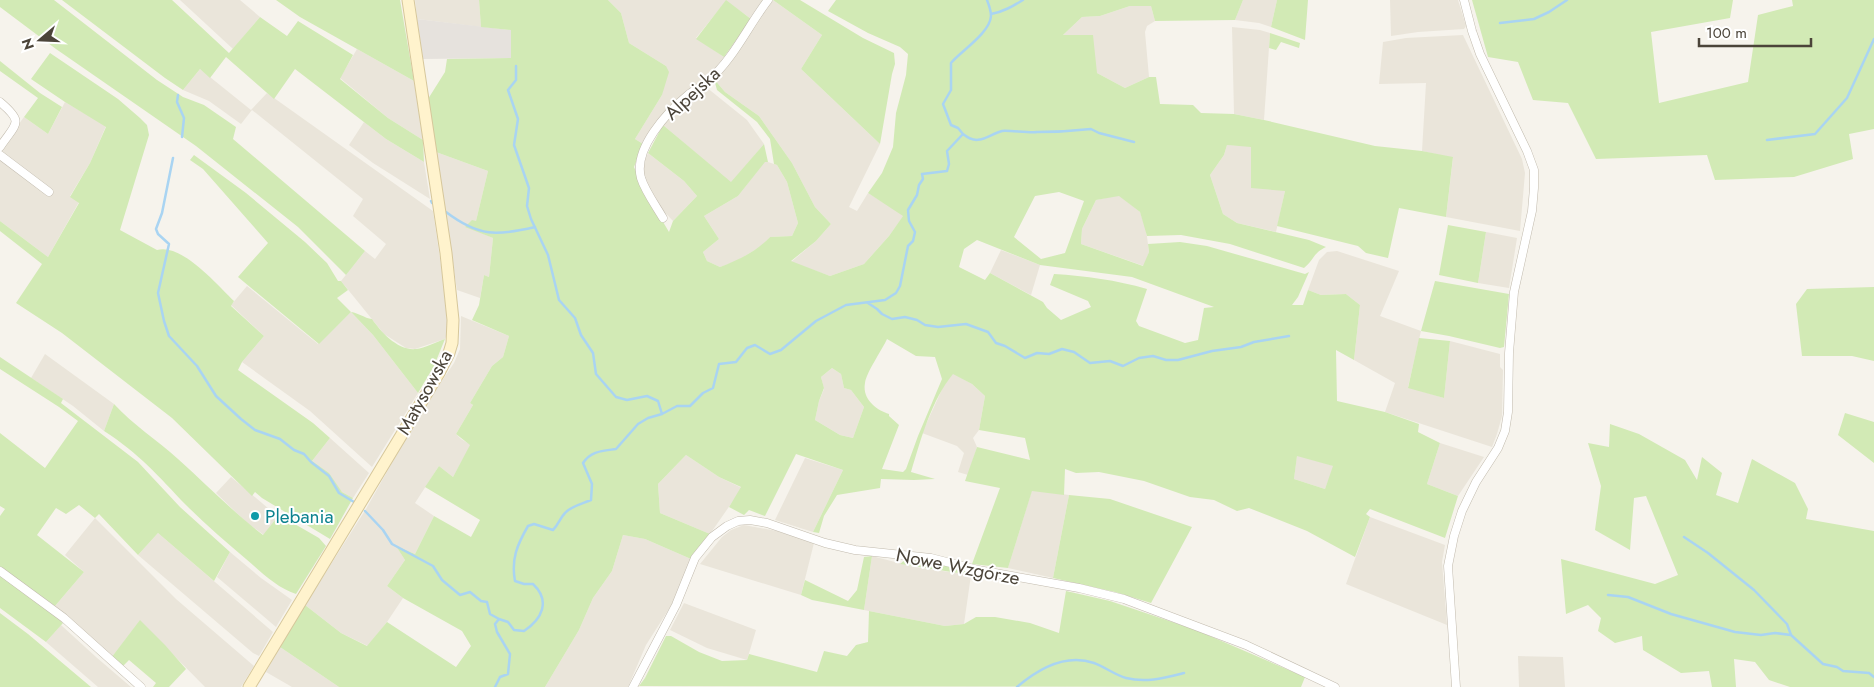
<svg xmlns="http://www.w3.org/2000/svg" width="1874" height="687" viewBox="0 0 1874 687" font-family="Jost,sans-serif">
<rect width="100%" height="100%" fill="#f6f3ec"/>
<path fill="#eae5da" d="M 180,0 L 240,0 L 260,17 L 233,49 Z
M 415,0 L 479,0 L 481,27 L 417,19 Z
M 608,0 L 763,0 L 750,18 L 726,1 L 696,38 L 724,57 L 708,77 L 667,108 L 643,144 L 635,139 L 662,95 L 666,66 L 629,43 L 621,13 Z
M 773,0 L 822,35 L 801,69 L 880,144 L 849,207 L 857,211 L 868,193 L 904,215 L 889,236 L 864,264 L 830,276 L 791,262 L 816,241 L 831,224 L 815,207 L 792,163 L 759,116 L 725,92 L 714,79 Z
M 1243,0 L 1277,0 L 1271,27 L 1259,23 L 1235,20 Z
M 1390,0 L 1458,0 L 1466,26 L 1464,29 L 1418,32 L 1391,36 Z
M 1130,6 L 1151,6 L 1155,21 L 1147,26 L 1145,32 L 1149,77 L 1125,88 L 1097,73 L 1063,35 L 1082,17 L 1100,16 Z
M 1232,27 L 1260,30 L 1270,33 L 1264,120 L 1234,114 Z
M 1463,35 L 1522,159 L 1525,173 L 1520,231 L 1446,217 L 1453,158 L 1422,151 L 1426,83 L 1379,84 L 1383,42 L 1406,38 Z
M 357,49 L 414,81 L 423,140 L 388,118 L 340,78 Z
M 200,69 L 251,110 L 267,93 L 433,211 L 443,279 L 448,332 L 445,339 L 415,349 L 406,348 L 384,334 L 341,281 L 365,251 L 375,259 L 386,244 L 353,216 L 363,199 L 252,110 L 241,124 L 209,101 L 183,90 Z
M 706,87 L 747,120 L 764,144 L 731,183 L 663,125 L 668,117 L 683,104 Z
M 65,102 L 106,126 L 90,163 L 70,196 L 79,202 L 48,257 L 0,221 L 0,147 L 1,148 L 24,117 L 48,134 Z
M 364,122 L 386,139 L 424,162 L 430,199 L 373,163 L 349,145 Z
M 1227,145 L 1251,146 L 1285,191 L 1276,232 L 1237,223 L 1223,214 L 1210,175 L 1224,155 Z
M 436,152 L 488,171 L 476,221 L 465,226 L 493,238 L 489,277 L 484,275 L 480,298 L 457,290 Z
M 648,153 L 684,181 L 697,196 L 673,221 L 658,205 L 645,182 L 643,165 Z
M 765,161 L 777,165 L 787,182 L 798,223 L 792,236 L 770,237 L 763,245 L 735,262 L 720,267 L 707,261 L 703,252 L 719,239 L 704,216 L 738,196 Z
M 1119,195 L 1140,212 L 1146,229 L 1149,252 L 1144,266 L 1081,244 L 1082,229 L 1096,200 Z
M 1486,232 L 1517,238 L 1509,288 L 1478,283 Z
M 1001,250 L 1040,265 L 1031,295 L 990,273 Z
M 1337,251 L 1399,271 L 1380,316 L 1421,331 L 1408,387 L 1444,398 L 1450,341 L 1500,354 L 1500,367 L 1503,370 L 1502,416 L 1497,434 L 1492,447 L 1385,412 L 1395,383 L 1354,360 L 1360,305 L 1346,294 L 1321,295 L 1308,290 L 1319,260 L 1327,252 Z
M 247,286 L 318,344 L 351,312 L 373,335 L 418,393 L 372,467 L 310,411 L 242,362 L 264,336 L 231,305 Z
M 461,316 L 509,336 L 503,357 L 492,366 L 470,403 L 473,405 L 456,434 L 461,439 L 471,445 L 453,477 L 439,466 L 415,503 L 434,516 L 415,554 L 397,547 L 405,560 L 387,586 L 403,598 L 387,622 L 368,646 L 341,633 L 305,605 L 366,509 L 419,415 L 454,363 L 460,349 Z
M 45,354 L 114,404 L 104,431 L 73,406 L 31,378 Z
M 832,368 L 841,374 L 844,388 L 851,390 L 864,407 L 853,438 L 840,435 L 815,420 L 819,401 L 824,389 L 821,377 Z
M 953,373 L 972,384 L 985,396 L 979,430 L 973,438 L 977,447 L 968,475 L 958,472 L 964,453 L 957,446 L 922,433 L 944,385 Z
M 330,438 L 369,473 L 353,498 L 342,492 L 312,461 Z
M 1440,443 L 1484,457 L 1458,496 L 1427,484 Z
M 686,455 L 719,477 L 742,488 L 710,534 L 660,513 L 658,484 Z
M 1297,455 L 1334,466 L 1325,489 L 1294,479 Z
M 805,458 L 843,470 L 813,532 L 775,520 Z
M 231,477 L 269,509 L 279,515 L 264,535 L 246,522 L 216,493 Z
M 1032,490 L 1069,495 L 1053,578 L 1008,568 Z
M 1370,517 L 1445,545 L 1442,562 L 1447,625 L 1346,584 Z
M 95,518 L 176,599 L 254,666 L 241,687 L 205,687 L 140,621 L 111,658 L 55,606 L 84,572 L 65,555 Z
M 744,525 L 777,531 L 814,543 L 801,595 L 700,564 L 722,537 L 731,530 Z
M 158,533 L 273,632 L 259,656 L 253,653 L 138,555 Z
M 623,535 L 645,539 L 691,559 L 674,601 L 646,645 L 628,687 L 545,687 L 579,630 L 593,598 L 612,571 Z
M 230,552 L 261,578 L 292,600 L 276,627 L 217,577 Z
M 872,556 L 914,567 L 971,575 L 964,624 L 945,626 L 864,610 Z
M 684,603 L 756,630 L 747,660 L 707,648 L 670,630 Z
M 61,625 L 96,657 L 131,687 L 98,687 L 46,642 Z
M 280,647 L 339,687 L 292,687 L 266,672 Z
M 1518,656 L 1563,657 L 1565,687 L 1519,687 Z"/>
<path fill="#e6e2dd" d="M 417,19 L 511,30 L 511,58 L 423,59 Z"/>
<path fill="#d2eab5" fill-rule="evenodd" d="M 0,0 L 54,0 L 157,80 L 183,97 L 204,105 L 236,127 L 233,139 L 365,251 L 346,275 L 298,227 L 196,146 L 56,49 L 0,7 Z
M 62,0 L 172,0 L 229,53 L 260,17 L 287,36 L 298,21 L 353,55 L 340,79 L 388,118 L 423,140 L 424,162 L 386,139 L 295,69 L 274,99 L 226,57 L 210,78 L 200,69 L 183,90 L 165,78 Z
M 276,0 L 400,0 L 414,81 L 300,17 Z
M 479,0 L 608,0 L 621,13 L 629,43 L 666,66 L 669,72 L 662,95 L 635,139 L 643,144 L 634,167 L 644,190 L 669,232 L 673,221 L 697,196 L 684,181 L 648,153 L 663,125 L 731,182 L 764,144 L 768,162 L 765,162 L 738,196 L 704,216 L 719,239 L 703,252 L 707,261 L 720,267 C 738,260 756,252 770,237 L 792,236 L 798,223 L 787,182 L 777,165 L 774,164 L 770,139 L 757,122 L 717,90 L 714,79 L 725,92 L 759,116 L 792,163 L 815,207 L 831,224 L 816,241 L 791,261 L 830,276 L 864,264 L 889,236 L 903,216 L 868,193 L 882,173 L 893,147 L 896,113 L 906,75 L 908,54 L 900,47 L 868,33 L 828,11 L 836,0 L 1243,0 L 1235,20 L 1155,21 L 1151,6 L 1130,6 L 1100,16 L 1082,17 L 1063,35 L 1093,35 L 1097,73 L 1125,88 L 1149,77 L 1156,77 L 1160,104 L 1193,105 L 1201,113 L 1234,114 L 1264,120 L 1375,146 L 1422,151 L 1453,157 L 1446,217 L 1399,208 L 1388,258 L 1366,253 L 1358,246 L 1277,226 L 1285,191 L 1251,188 L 1251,147 L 1227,145 L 1224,155 L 1210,175 L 1223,214 L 1237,223 L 1309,240 L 1326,247 C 1313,253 1314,260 1304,268 L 1230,244 L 1181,235 L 1147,236 L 1140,212 L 1119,196 L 1096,200 L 1082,229 L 1081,244 L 1143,266 L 1149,252 L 1148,244 L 1180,242 L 1207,246 L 1305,274 L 1309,272 L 1298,297 L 1292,305 L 1303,305 L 1308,290 L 1321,295 L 1346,294 L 1360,305 L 1354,360 L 1336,350 L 1337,401 L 1385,412 L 1419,424 L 1418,432 L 1440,443 L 1427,484 L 1458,496 L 1445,538 L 1370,509 L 1366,514 L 1370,517 L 1355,557 L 1307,531 L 1249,508 L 1237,511 L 1214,500 L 1190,497 L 1144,481 L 1099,472 L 1076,473 L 1065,469 L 1064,495 L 1032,491 L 1008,568 L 972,564 L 1000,488 L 965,481 L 977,447 L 1030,460 L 1025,438 L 979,430 L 985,396 L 972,384 L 953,374 C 931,401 921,439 911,472 L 935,479 L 914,480 L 881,479 L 880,488 L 837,495 L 824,516 L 819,533 L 813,532 L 843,470 L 796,454 L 765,516 L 749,510 L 744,515 L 729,507 L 741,487 L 719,477 L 686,455 L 658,484 L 660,513 L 710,534 L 691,559 L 645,539 L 623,535 L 612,571 L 593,598 L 579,630 L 545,687 L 339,687 L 280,647 L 305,605 L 341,633 L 367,646 L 387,622 L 456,667 L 471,646 L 462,631 L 403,598 L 387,586 L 405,560 L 396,546 L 415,554 L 434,516 L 471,537 L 480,520 L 425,487 L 439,466 L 453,477 L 470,445 L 456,434 L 473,405 L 470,403 L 492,366 L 503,357 L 509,336 L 472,320 L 479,305 L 484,275 L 489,277 L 493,238 L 465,227 L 472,220 L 476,221 L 488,171 L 436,152 L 428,99 L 445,72 L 447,59 L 511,58 L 511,30 L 481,27 ZM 1059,192 L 1084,201 L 1065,253 L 1041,259 L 1014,237 L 1035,196 ZM 977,240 L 1040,265 L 1132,277 L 1214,307 L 1204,308 L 1198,340 L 1185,343 L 1139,326 L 1136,321 L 1147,289 C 1116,280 1086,276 1054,274 L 1050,285 L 1088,301 L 1091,307 L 1061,320 L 1047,308 L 1043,302 L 990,273 L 985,280 L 959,267 L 964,249 ZM 887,339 L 916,356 L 935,357 L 942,379 L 918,436 L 906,469 L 903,472 L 882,469 L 899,425 L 889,416 L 889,414 C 876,410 862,399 865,383 C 866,373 882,350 887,339 ZM 832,368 L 841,374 L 844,388 L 851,390 L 864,407 L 853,438 L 840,435 L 815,420 L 819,401 L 824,388 L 821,377 ZM 1297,456 L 1333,466 L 1325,489 L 1294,479 Z
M 726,0 L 751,19 L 724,57 L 696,39 Z
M 773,0 L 800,0 L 863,38 L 894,53 L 895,64 L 892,74 L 880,144 L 801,69 L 822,35 Z
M 1277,0 L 1308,0 L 1305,40 L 1271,27 Z
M 1472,0 L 1733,0 L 1730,18 L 1651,32 L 1659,103 L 1748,82 L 1758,15 L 1793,6 L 1792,0 L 1874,0 L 1874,129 L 1849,134 L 1853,159 L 1794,177 L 1715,180 L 1707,155 L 1596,159 L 1568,103 L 1533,100 L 1518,62 L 1488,57 Z
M 1270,33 L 1300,43 L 1299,48 L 1281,42 L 1276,50 L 1269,48 Z
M 50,53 L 118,99 L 140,118 L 147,125 L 149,135 L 120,230 L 157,250 C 182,243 217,285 234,301 L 231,306 L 264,336 L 242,362 L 238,370 L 313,423 L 330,438 L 312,461 L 329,473 L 342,492 L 353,498 L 330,539 L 262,498 L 255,492 L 252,496 L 172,418 L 62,333 L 16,303 L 42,264 L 0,231 L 0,221 L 48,257 L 79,203 L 70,197 L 90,163 L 106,127 L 65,102 L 31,79 Z
M 0,61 L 40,93 L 62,107 L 48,134 L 24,117 L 38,98 L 0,71 Z
M 194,155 L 246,193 L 305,242 L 327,263 L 338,281 L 341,281 L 348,290 L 337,298 L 351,312 C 359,313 364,318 372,319 C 381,332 398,351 416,349 C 425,348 436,342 445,339 L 434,366 L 418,393 L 373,335 L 351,312 L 319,344 L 238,277 L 268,243 L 203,169 L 190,160 Z
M 1448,225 L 1486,232 L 1478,283 L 1439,275 Z
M 1435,281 L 1509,294 L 1504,347 L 1500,348 L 1449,336 L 1421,331 Z
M 1874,287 L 1874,361 L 1852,356 L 1802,356 L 1796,304 L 1807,289 Z
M 1419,338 L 1450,341 L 1444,398 L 1408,388 Z
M 0,357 L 63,399 L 61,403 L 138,462 L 180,507 L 230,552 L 214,581 L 158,533 L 138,555 L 99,514 L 95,518 L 79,505 L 66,514 L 56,508 L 37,535 L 84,572 L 55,606 L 0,567 L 0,516 L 5,509 L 0,506 L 0,433 L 45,468 L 78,421 L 59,407 L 0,369 Z
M 114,404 C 133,425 157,440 178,459 C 206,484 233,512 263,535 L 279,515 L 319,538 L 326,546 L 296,594 C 277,588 261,572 246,559 C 226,542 205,524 186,505 C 158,476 140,454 104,431 Z
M 1845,413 L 1874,422 L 1874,463 L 1838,435 Z
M 1610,424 L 1639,434 L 1685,460 L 1697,480 L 1702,457 L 1722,473 L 1716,495 L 1738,503 L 1752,459 L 1795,483 L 1808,509 L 1806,519 L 1874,531 L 1874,687 L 1790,687 L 1769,680 L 1755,662 L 1734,659 L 1736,687 L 1712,687 L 1709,671 L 1681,673 L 1643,650 L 1642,636 L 1615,643 L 1598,631 L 1601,618 L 1588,605 L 1566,614 L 1561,559 L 1655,584 L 1678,575 L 1646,496 L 1634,498 L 1630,550 L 1595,530 L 1601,486 L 1588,443 L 1609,447 Z
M 1069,495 L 1110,499 L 1192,527 L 1151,603 L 1115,592 L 1053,578 Z
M 872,556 L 864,610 L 812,600 L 801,595 L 805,580 L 848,601 L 857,590 L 864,557 Z
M 907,558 L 926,560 L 970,571 L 971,575 L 900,564 Z
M 0,575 L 48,609 L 63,623 L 46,642 L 0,608 Z
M 1066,591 L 1110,601 L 1196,630 L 1305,677 L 1301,687 L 639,686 L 645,678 L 666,636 L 671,636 L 699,652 L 722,661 L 747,660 L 749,654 L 817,672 L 824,651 L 847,656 L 856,645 L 868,642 L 869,611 L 945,626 L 964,624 L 976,617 L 995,617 L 1030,623 L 1059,633 Z
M 0,613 L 28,634 L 91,687 L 0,687 Z
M 140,620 L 165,645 L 186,669 L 169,687 L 153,687 L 156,683 L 129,660 L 123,666 L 111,658 Z"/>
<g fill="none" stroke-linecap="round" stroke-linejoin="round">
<path stroke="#a9d4f2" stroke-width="2.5" d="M 991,14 C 1003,12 1013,6 1023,0
M 1500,23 L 1534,19 L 1549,12 L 1567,0
M 516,66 L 516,80 L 508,90 L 518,119 L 514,145 L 529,188 L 527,206 L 531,219 L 548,255 L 559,300 L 575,318 L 581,335 L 593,353 L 596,374 L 616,397 L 627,400 L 647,396 L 658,401 L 662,414
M 178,95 L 177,102 L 184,118 L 182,137
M 963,134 C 979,147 987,135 1002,131 C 1008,130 1029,133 1037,132 C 1055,132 1073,131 1091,129 L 1099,133 L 1134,142
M 1767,140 L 1815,134 L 1847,98 L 1874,39
M 173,158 L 162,213 L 156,229 L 158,234 L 169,244 L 158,293 L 164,321 L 169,336 L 197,366 L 216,396 L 241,419 L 255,430 L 280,439 L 294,450 L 304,454 L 311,462 L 329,476 L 339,493 L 354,502
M 431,201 L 432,203
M 446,212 C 479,237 497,236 535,227
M 868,303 L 877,309 L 882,314 L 892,319 L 905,317 L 917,320 L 925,325 L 938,327 L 966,324 L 988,332 L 996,343 L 1005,346 L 1025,358 L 1037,353 L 1049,354 L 1062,349 L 1074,352 L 1090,363 L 1110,361 L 1123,366 L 1139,358 L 1153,356 L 1166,360 L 1178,360 L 1212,351 L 1241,347 L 1254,342 L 1289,336
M 365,511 L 383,530 L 392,544 L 433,566 L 442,580 L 460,595 L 470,592 L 481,601 L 487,602 L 490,614 L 499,619
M 1684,537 L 1708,553 L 1754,590 L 1787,624 L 1791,635
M 1608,595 L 1628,597 L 1671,614 L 1735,632 L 1761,635 L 1775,633 L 1791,635 L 1823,664 L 1837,667 L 1843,671 L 1869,673 L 1874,677
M 495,687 L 500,677 L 508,674 L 510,654 L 497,632 L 495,624 L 499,619 L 508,622 L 514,630 L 524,631 C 542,619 551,601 533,584 L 524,584 L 515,581 C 511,559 517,545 528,526 L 534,524 L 553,530 C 559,524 560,518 565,513 C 571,506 582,504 591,500 L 592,484 L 583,463 C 591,451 602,451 616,449 L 638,424 L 648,418 L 662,414 L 677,406 L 690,406 L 703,393 L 713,388 L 719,364 L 736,362 L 747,348 L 755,345 L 770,354 L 781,350 L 816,321 L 846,305 L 885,300 L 896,293 L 900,286 L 908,246 L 913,241 L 915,232 L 909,221 L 908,210 L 917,195 L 919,185 L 923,179 L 922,174 L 947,171 L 949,164 L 947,151 L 963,134 L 958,128 L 951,125 L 943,104 L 951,90 L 951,63 C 961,51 990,33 991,16 C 991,11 989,5 987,0
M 1017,687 C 1038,669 1065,653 1094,663 C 1105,667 1115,675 1126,678 C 1146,683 1164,678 1184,673"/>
<defs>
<path id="street" d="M 0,102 C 25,123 16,123 0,147
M 0,155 L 49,192
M 663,218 C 656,206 645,191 641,178 C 633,149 667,112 688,95 C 694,90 703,86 709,80 C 734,58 748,26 768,0
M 0,571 L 64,618 L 141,687
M 633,687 L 676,605 L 695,558 L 712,537 L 727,526 L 738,521 L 750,520 L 767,523 L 825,543 L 855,550 L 931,558 L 978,570 L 1079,588 L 1124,599 L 1246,645 L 1335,687
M 1456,687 L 1448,566 L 1454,536 L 1462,511 L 1476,482 L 1498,448 L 1505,431 L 1508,412 L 1509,353 L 1514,292 L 1532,211 L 1534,188 L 1534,170 L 1527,151 L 1480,54 L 1472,31 L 1464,0"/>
<path id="secondary" d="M 249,687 L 439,373 L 449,353 L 452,343 L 453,320 L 446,253 L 408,0"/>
</defs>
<use href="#street" stroke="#c2bbae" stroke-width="9"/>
<use href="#secondary" stroke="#d6c79b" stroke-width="13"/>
<use href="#street" stroke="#fff" stroke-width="8"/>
<use href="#secondary" stroke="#fff3cd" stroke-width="11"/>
</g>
<circle fill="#0f9aa8" stroke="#fff" stroke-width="2" cx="255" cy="516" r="5"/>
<g text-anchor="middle" stroke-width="4" stroke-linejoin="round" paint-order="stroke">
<g font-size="19" fill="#4b4439" stroke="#fff">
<text transform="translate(692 93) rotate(-43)" y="7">Alpejska</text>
<text transform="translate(424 392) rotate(-61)" y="7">Matysowska</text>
<text transform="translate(958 566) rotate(11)" y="7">Nowe Wzgórze</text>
</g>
<g font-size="19" fill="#0d838f" stroke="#fff" text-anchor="start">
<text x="265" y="523">Plebania</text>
</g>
</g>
<g transform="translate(40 40) rotate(251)" stroke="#ffffff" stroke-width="4" paint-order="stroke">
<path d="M0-4L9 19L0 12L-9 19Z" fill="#4b4439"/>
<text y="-8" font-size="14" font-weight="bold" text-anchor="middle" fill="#4b4439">N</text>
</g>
<path d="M1699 38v8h112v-8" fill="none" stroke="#4b4439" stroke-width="2.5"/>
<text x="1706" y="38" font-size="15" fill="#4b4439" stroke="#ffffff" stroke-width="4" paint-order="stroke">100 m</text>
</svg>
